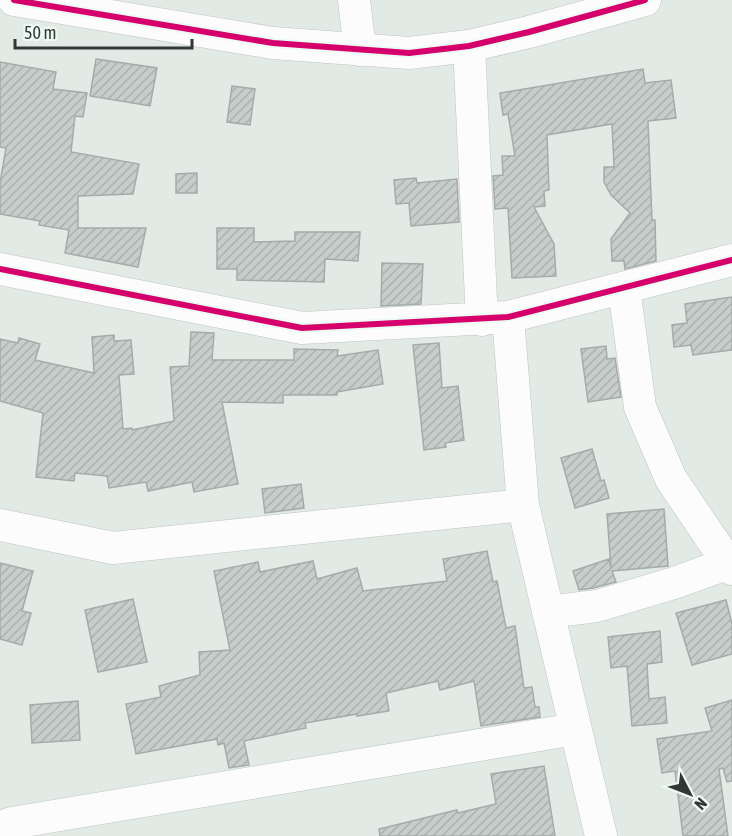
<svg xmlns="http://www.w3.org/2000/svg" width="732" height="836" viewBox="0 0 732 836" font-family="'Asap Condensed',sans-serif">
<defs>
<pattern id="building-hatch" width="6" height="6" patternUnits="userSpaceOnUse" patternTransform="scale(1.5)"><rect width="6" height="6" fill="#c7cdca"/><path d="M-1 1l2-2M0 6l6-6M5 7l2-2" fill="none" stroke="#abb1ae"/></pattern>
</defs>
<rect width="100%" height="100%" fill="#e2eae6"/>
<path fill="url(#building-hatch)" stroke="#a5aba8" stroke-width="1.5" d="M 96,59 L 157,68 L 150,106 L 90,96 Z
M 0,62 L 56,72 L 53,89 L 87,93 L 83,117 L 75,116 L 71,152 L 139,164 L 133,194 L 78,196 L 78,228 L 146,228 L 138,267 L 65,253 L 69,230 L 39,225 L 40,221 L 0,214 L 0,183 L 6,148 L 0,147 Z
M 643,69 L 645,83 L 671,80 L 676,118 L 648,121 L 652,220 L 655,220 L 656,261 L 625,269 L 624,261 L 612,261 L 611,239 L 630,213 L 611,195 L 604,182 L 604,167 L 614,167 L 612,124 L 547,135 L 549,190 L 544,191 L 545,206 L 534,207 L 554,244 L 556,276 L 512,278 L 508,208 L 495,209 L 493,176 L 503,175 L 502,156 L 515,156 L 508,114 L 503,115 L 500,93 Z
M 232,86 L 255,89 L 250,125 L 227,122 Z
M 197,173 L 197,193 L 176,193 L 176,174 Z
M 416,178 L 417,183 L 457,179 L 459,222 L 411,226 L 409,203 L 396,204 L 394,180 Z
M 217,228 L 254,228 L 254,242 L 295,241 L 295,232 L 360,232 L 358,261 L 325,259 L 324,282 L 237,280 L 237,269 L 217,269 Z
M 382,263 L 423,264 L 421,304 L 381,306 Z
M 732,297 L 732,350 L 693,355 L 691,345 L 674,347 L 672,325 L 687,323 L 685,304 Z
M 191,332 L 214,333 L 212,360 L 294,360 L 294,349 L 338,350 L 337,356 L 378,350 L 383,384 L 337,392 L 337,395 L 283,395 L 283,403 L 222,402 L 238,484 L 194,492 L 192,482 L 148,491 L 146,482 L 109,488 L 107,476 L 75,473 L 74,481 L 36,477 L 43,413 L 0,401 L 0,339 L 18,343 L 19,338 L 40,344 L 35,360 L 94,373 L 92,337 L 114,335 L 114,341 L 131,340 L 134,374 L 119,375 L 123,429 L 132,428 L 132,430 L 174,421 L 170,367 L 189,366 Z
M 439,343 L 442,388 L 458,386 L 464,440 L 445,443 L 446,447 L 424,450 L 413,345 Z
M 606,346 L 607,359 L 615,358 L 621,397 L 588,402 L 581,349 Z
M 592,449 L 601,481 L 604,480 L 609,498 L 575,508 L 561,458 Z
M 301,484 L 304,508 L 265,513 L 262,489 Z
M 664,509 L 668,566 L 612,571 L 616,582 L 593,588 L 579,590 L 573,571 L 609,559 L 611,568 L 607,514 Z
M 487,551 L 493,582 L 497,581 L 506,628 L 515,626 L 524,688 L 532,687 L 535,707 L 539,707 L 540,717 L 481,726 L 474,681 L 440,690 L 438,681 L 386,693 L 389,711 L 357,716 L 357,714 L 305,723 L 306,728 L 244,741 L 249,765 L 229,768 L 224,743 L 218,745 L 217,739 L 136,754 L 126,704 L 161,697 L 159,686 L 200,675 L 199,652 L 230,650 L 214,571 L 258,562 L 260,572 L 313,561 L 317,579 L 357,568 L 363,591 L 447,581 L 443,559 Z
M 0,563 L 33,571 L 22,611 L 31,613 L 22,645 L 0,639 Z
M 133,599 L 147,662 L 98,672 L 85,610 Z
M 726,600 L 732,624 L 732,654 L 692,665 L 676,613 Z
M 660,631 L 662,662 L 647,664 L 649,699 L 665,697 L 667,723 L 632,726 L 627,666 L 611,668 L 608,637 Z
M 732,700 L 732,781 L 727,782 L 723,768 L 719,769 L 728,836 L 683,836 L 675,771 L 662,773 L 657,739 L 712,731 L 705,708 Z
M 78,701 L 80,740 L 32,743 L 30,705 Z
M 544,766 L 555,836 L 380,836 L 379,829 L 457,810 L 458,813 L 496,804 L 491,774 Z"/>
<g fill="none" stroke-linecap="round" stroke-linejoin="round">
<defs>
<path id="minor" d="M 14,0 L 273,43 L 409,53 L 469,46 L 529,32 L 645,0
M 354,0 L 360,50
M 469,46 L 482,320
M 0,269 L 302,328 L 508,317 L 732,260
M 624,288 L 640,407 L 671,479 L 732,569
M 508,317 L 523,505 L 601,836
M 0,525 L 113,548 L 523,505
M 548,612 L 597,606 L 674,583 L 729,563
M 0,827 L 12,823 L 575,729"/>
</defs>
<use href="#minor" stroke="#bfc5c2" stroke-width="33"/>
<use href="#minor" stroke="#fbfcfb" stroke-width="32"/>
<defs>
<path id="cycleway" d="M 14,0 L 273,43 L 409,53 L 469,46 L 529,32 L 645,0
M 0,269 L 302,328 L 508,317 L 732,260"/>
</defs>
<use href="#cycleway" stroke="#ecfaf3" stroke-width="10"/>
<use href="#cycleway" stroke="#d6006c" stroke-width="6"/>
</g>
<g transform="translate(690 794) rotate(132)" stroke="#ecfaf3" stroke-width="4.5" paint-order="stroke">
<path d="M0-4.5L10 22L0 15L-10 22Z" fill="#323735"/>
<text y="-9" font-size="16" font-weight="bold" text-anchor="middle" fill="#323735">N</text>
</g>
<path d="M15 39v9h177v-9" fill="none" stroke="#323735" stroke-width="3"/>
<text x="24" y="39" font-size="18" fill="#323735" stroke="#ecfaf3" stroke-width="4.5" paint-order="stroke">50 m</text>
</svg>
